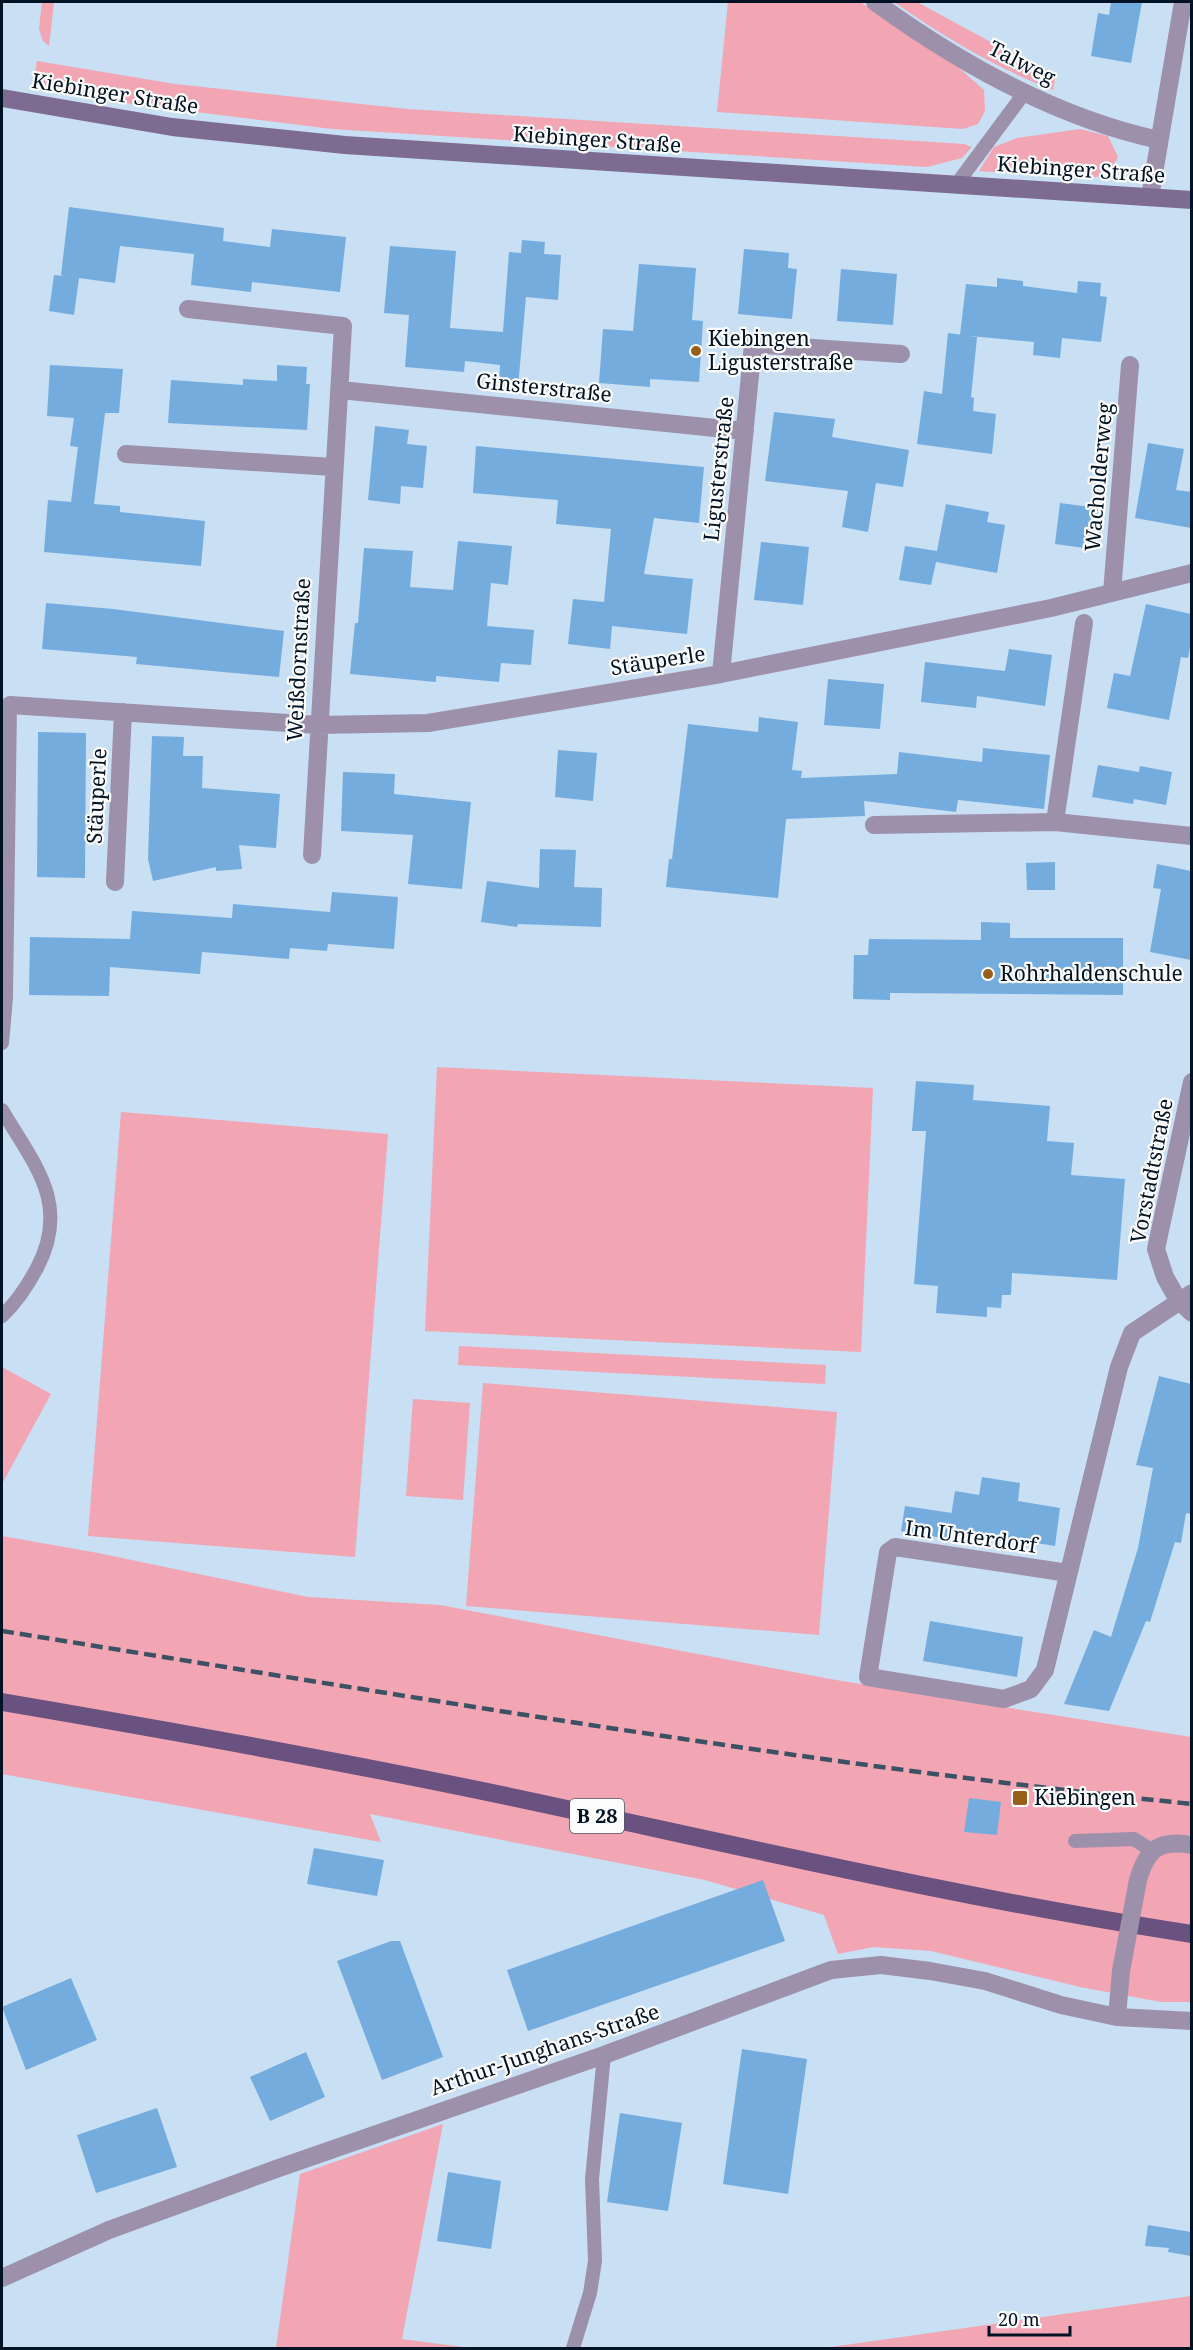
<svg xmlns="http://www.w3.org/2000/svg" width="1193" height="2350" viewBox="0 0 1193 2350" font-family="'Noto Serif',serif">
<rect width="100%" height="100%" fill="#c8dff4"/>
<path fill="#f2a5b3" d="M 42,2 L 54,2 L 49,46 L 43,41 L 39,29 Z
M 728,2 L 860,2 L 950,60 L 984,90 L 985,111 L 978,124 L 963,129 L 717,112 Z
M 894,2 L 917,2 L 1024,60 L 1056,74 L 1053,90 C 996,68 944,37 894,2 Z
M 37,61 L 175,84 L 408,109 L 964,144 L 972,147 L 962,158 L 927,167 L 332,129 L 139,105 L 33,89 Z
M 1080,129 L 1108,136 L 1118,157 L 1110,172 L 1093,178 L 979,171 L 994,147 L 1017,138 Z
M 437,1067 L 873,1088 L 861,1352 L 425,1331 Z
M 121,1112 L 388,1134 L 355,1557 L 88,1536 Z
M 459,1346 L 826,1365 L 825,1384 L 458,1365 Z
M 2,1367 L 51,1394 L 2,1484 Z
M 483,1383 L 837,1412 L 819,1635 L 466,1606 Z
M 413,1399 L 470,1403 L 463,1500 L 406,1496 Z
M 2,1536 L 98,1553 L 308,1597 L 440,1605 L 830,1679 L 1191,1737 L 1191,2002 L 1161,2002 L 1080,1987 L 931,1951 L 873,1947 L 838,1954 L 824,1915 L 705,1880 L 370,1814 L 381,1842 L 2,1774 Z
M 443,2124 L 402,2339 L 471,2348 L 276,2348 L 300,2174 Z
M 1191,2296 L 1191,2348 L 824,2348 Z"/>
<path fill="#75acde" d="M 1111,2 L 1142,2 L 1131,63 L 1091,56 L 1098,13 L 1109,15 Z
M 69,207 L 224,228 L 223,241 L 270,247 L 272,229 L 346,237 L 340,292 L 252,282 L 251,292 L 191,285 L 194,254 L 120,246 L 115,283 L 79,278 L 74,315 L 49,311 L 54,275 L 64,276 L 61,275 Z
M 522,240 L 545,242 L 544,254 L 561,255 L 558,300 L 526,297 L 518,387 L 499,385 L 500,365 L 465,361 L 464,372 L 405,367 L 409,315 L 384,313 L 390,246 L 456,251 L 450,328 L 503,332 L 509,252 L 521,253 Z
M 744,249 L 789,253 L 788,268 L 797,269 L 792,319 L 738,314 Z
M 639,264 L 696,268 L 692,320 L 703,321 L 699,382 L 650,379 L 650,387 L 599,383 L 603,329 L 633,331 Z
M 841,269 L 897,274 L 893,325 L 837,321 Z
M 997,278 L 1023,281 L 1023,286 L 1077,293 L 1078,281 L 1101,283 L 1100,296 L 1107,297 L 1101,342 L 1062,338 L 1060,358 L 1033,355 L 1034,342 L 960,335 L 966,284 L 997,287 Z
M 948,333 L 977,337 L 971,397 L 974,398 L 973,411 L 996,414 L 992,454 L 917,444 L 924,391 L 942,394 Z
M 50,365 L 123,369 L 119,413 L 105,413 L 94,504 L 120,506 L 120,512 L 205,521 L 201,566 L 44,552 L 48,500 L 71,502 L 78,447 L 70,446 L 74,418 L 47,416 Z
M 277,365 L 307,367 L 306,384 L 310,384 L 307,430 L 168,423 L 171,380 L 243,385 L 243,379 L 277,381 Z
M 774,412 L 835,419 L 832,437 L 909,450 L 903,487 L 876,483 L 868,532 L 842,527 L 848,491 L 765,481 Z
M 375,426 L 409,430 L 407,444 L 427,446 L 423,488 L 401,486 L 400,504 L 368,500 Z
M 1148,443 L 1184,449 L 1176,490 L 1191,492 L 1191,528 L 1135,518 Z
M 476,446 L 704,467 L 699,523 L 654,518 L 644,574 L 693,579 L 687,634 L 612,626 L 610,649 L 568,644 L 573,599 L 604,602 L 611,529 L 556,524 L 558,500 L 473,493 Z
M 1060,503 L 1098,508 L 1092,549 L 1055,544 Z
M 946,504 L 989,512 L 987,522 L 1005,525 L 997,573 L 936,562 L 931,585 L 899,580 L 905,546 L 937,551 Z
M 458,541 L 512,546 L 508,585 L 491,583 L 487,626 L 534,630 L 531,665 L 501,663 L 499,682 L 436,676 L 436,682 L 350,674 L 355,623 L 358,623 L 364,548 L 413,551 L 410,587 L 453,590 Z
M 761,542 L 809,547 L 803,605 L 754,600 Z
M 46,603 L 113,609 L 284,631 L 279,677 L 136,664 L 137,657 L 42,649 Z
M 1146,604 L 1191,614 L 1191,642 L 1188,658 L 1181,657 L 1169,720 L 1107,708 L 1114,673 L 1130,676 Z
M 1009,649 L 1052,655 L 1045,706 L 977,696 L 976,708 L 921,702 L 925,662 L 1005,671 Z
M 828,679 L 884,684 L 880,729 L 824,725 Z
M 759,717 L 798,722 L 792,770 L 802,771 L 801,778 L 897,774 L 899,752 L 982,762 L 983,748 L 1050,755 L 1044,809 L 958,800 L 956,812 L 864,801 L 865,816 L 786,819 L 778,898 L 666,887 L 669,859 L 672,859 L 688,724 L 758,732 Z
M 38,732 L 86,733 L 85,878 L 37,877 Z
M 152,736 L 184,737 L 183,756 L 203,756 L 202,788 L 280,794 L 276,848 L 239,845 L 242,869 L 216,871 L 216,867 L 153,881 L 148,859 Z
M 558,750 L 597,753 L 593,801 L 555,797 Z
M 1098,765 L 1139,772 L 1140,766 L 1172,772 L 1166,805 L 1134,799 L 1133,804 L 1092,797 Z
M 343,772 L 395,774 L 394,794 L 471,802 L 462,889 L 408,884 L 413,835 L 341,831 Z
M 540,849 L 576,850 L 574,887 L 602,888 L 601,927 L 518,924 L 517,927 L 481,922 L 487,881 L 539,888 Z
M 1055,862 L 1055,890 L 1027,890 L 1026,863 Z
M 1157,864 L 1191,871 L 1191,960 L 1150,952 L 1161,889 L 1153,888 Z
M 332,892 L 398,897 L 394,949 L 328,944 L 327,951 L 290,948 L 289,959 L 202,952 L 200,974 L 110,967 L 109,996 L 29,995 L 30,937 L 130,939 L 132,911 L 232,918 L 233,904 L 330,912 Z
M 981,922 L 1010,923 L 1010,938 L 1123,938 L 1123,995 L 890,993 L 890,1000 L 853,999 L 854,955 L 868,955 L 869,939 L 981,940 Z
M 916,1081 L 974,1085 L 973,1100 L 1050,1106 L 1047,1141 L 1074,1143 L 1071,1175 L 1125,1179 L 1117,1280 L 1012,1273 L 1011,1295 L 1002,1295 L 1001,1308 L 987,1307 L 987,1317 L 936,1313 L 938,1286 L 914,1284 L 926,1131 L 912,1131 Z
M 1159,1376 L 1191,1384 L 1191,1514 L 1186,1513 L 1181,1543 L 1175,1542 L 1150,1622 L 1146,1621 L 1109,1711 L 1064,1704 L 1094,1630 L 1111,1637 L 1138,1548 L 1153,1468 L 1136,1465 Z
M 982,1477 L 1020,1483 L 1018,1501 L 1060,1508 L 1055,1546 L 949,1529 L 955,1491 L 979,1495 Z
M 905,1506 L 952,1513 L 948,1539 L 901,1531 Z
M 930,1621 L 1023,1637 L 1017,1677 L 923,1661 Z
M 969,1798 L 1001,1802 L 997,1835 L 964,1832 Z
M 314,1848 L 384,1860 L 377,1896 L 307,1884 Z
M 763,1880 L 785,1941 L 528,2031 L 507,1970 Z
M 391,1941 L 400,1941 L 443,2057 L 382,2080 L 337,1961 Z
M 71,1978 L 97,2040 L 26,2070 L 2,2007 Z
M 742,2049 L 807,2059 L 788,2194 L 723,2184 Z
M 306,2052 L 325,2097 L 270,2121 L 250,2077 Z
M 157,2108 L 177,2167 L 96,2193 L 77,2135 Z
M 620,2113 L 682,2123 L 668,2211 L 607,2202 Z
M 448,2172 L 501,2181 L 491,2249 L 437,2241 Z
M 1148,2225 L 1191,2232 L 1191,2256 L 1168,2252 L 1169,2248 L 1145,2246 Z"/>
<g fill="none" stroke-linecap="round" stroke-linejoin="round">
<path stroke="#9d90ab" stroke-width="14" d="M 956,185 L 1025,92
M 2,1043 L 6,998 L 10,705
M 2,1110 C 34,1164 71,1204 37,1268 C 28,1285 16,1303 2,1316
M 1075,1841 L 1134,1839 L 1151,1850
M 573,2348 L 590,2293 L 595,2261 L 592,2179 L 604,2055"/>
<path stroke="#9d90ab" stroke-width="18" d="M 875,2 C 959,63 1057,118 1159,140
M 1150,197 L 1183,2
M 188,309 L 343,326 L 312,855
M 340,390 L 745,431
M 126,454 L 333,467
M 1112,593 L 1130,365
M 721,674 L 753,344 L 901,354
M 10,705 L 318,725 L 428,723 L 721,674 L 1051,608 L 1192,573
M 1055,822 L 1084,623
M 874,825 L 1055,822 L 1192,836
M 115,882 L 123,712
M 1192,1082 L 1156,1249 L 1165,1277 L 1178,1300 L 1192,1313
M 1068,1573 L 895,1547 L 888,1552 L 868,1677 L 1004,1699 L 1031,1689 L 1045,1670 L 1119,1367 L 1132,1333 L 1192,1293
M 1138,1880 C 1147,1849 1159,1839 1192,1845
M 1117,2017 L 1121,1971
M 2,2278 L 109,2230 L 276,2169 L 604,2055 L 831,1970 L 881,1965 L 930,1971 L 985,1981 L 1061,2005 L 1117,2017 L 1192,2021"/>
<path stroke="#7e6b92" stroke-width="18" d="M 2,98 L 172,127 L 345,145 L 1192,200"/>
<path stroke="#695180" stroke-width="18" d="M 2,1702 C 172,1731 342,1761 511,1797 C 737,1845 963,1899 1192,1934"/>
<path stroke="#3d5164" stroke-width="4.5" stroke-dasharray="12 6" stroke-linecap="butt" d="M 2,1631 C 397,1694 793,1763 1192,1804"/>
<path stroke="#9d90ab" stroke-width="18" d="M 1121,1971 L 1138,1880"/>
</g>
<g fill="#975f19" stroke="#fdfdfd" stroke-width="2">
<circle cx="696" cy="351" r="6"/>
<circle cx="988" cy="974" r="6"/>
<rect x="1012" y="1790" width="16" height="16" rx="3"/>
</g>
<g text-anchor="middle" stroke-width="4.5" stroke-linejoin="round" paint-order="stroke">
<rect fill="#fdfdfd" stroke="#4c5966" stroke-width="1.5" x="570" y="1799" width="54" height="34" rx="4.5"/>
<g font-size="20" font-weight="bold" fill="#001325">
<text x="597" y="1823">B 28</text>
</g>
<g font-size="21" fill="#001325" stroke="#fdfdfd">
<text transform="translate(1022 63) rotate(27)" y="7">Talweg</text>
<text transform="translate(115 94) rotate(9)" y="7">Kiebinger Straße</text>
<text transform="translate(597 140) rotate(4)" y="7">Kiebinger Straße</text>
<text transform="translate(1081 170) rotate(4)" y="7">Kiebinger Straße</text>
<text transform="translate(544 388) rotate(6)" y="7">Ginsterstraße</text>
<text transform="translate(719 469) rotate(-84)" y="7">Ligusterstraße</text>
<text transform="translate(1099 477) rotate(-85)" y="7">Wacholderweg</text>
<text transform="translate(299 660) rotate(-87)" y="7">Weißdornstraße</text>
<text transform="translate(658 661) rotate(-9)" y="7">Stäuperle</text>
<text transform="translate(97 796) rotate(-87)" y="7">Stäuperle</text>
<text transform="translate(1152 1171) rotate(-79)" y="7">Vorstadtstraße</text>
<text transform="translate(971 1537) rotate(8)" y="7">Im Unterdorf</text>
<text transform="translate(545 2050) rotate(-19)" y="7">Arthur-Junghans-Straße</text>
</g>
<g font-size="21" fill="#001325" stroke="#fdfdfd" text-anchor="start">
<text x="708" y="346">Kiebingen<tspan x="708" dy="24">Ligusterstraße</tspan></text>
<text x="1000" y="981">Rohrhaldenschule</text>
<text x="1034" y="1805">Kiebingen</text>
</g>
</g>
<rect width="1193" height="2350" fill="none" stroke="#001325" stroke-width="6"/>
<path d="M989 2326v9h81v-9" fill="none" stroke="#001325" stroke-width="3"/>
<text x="998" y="2326" font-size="18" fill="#001325" stroke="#fdfdfd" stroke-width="4.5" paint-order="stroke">20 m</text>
</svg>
